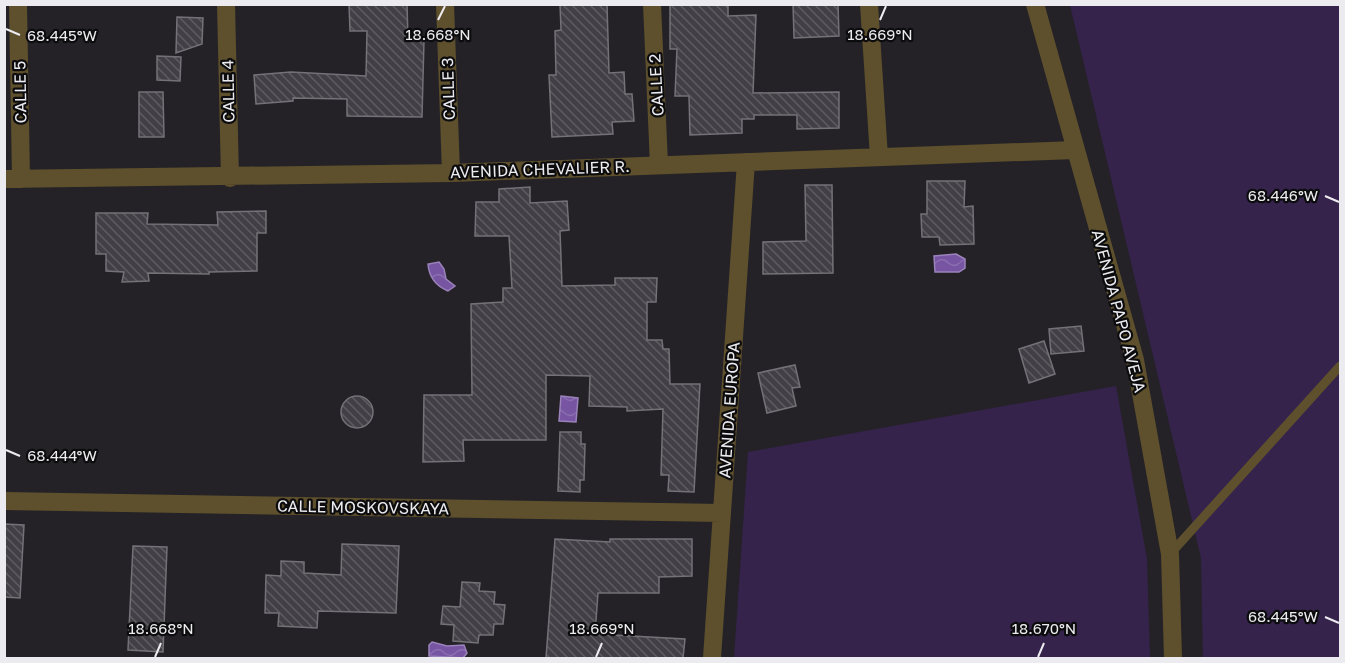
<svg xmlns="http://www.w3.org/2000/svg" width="1345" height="663" viewBox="0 0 1345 663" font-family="'Golos Text',sans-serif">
<defs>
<pattern id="water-waves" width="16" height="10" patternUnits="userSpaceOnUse" patternTransform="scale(1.5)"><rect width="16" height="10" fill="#7755a3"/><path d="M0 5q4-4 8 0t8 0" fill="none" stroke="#8a6eb0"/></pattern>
<pattern id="building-back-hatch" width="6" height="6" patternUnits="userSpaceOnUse" patternTransform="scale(1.5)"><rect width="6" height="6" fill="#424046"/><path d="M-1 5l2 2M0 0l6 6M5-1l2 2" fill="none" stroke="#5d5c61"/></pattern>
</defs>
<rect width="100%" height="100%" fill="#242227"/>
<path fill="#35234c" d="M 1070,5 L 1340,5 L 1340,658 L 1203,658 L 1201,558 Z
M 1116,386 L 1147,559 L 1150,658 L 734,658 L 748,452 Z"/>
<path fill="url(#water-waves)" stroke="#9a82ba" stroke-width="1.5" d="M 956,254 L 965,259 L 965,268 L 959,272 L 935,272 L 934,256 Z
M 439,262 L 444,269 L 446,279 L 455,286 L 448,291 C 436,286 429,277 428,264 Z
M 561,396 L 578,398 L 576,422 L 559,421 Z
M 432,642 L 447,646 L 464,645 L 467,653 L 463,658 L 429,656 L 429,645 Z"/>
<path fill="url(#building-back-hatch)" stroke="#747277" stroke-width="1.5" d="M 349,4 L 407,4 L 408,39 L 424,40 L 422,117 L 347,116 L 347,99 L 293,98 L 293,101 L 256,104 L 254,75 L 291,72 L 366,76 L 367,31 L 350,31 Z
M 560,4 L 607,4 L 609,73 L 624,72 L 625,94 L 632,94 L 634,121 L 612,122 L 613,134 L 552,137 L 549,75 L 556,75 L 555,31 L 561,30 Z
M 670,4 L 728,4 L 728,16 L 756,15 L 753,93 L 839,92 L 839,128 L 797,129 L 797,115 L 754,115 L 754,119 L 742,119 L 742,133 L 690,135 L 689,96 L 675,96 L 677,49 L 670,49 Z
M 793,4 L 838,4 L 839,36 L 794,38 Z
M 177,17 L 203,18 L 202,44 L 176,53 Z
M 157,56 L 181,57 L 180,81 L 157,80 Z
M 139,92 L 163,92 L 164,137 L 139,137 Z
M 927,181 L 965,181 L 964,207 L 973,206 L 974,244 L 940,245 L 939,237 L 922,237 L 921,214 L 927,214 Z
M 805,185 L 832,185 L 833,273 L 763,274 L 763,242 L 806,241 Z
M 530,187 L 530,203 L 567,201 L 569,230 L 560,231 L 562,286 L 615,285 L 615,278 L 657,278 L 656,302 L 647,302 L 647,340 L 662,340 L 663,349 L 669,349 L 670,384 L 700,384 L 694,492 L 668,491 L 669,475 L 661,475 L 663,409 L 627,411 L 627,407 L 589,406 L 590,376 L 546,375 L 546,440 L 463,440 L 464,461 L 423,462 L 424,395 L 472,395 L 471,304 L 503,302 L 503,288 L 512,288 L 509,236 L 475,236 L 476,202 L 499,202 L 499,189 Z
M 266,211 L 266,233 L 257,233 L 257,271 L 209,272 L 209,274 L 148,273 L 149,281 L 122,282 L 124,272 L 106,271 L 106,254 L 96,254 L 96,213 L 148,213 L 147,224 L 218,225 L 217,212 Z
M 1081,326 L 1084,351 L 1051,354 L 1049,329 Z
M 1044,341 L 1055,374 L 1029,383 L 1019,349 Z
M 795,365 L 800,387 L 792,388 L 796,406 L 767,413 L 758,373 Z
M341 412a16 16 0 1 1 32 0a16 16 0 1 1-32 0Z
M 560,432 L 581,432 L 581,444 L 585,444 L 584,480 L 580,480 L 580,492 L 558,491 Z
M 4,524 L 24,525 L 20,598 L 4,597 Z
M 555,539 L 610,542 L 610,539 L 692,539 L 692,576 L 659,577 L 659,593 L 598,593 L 595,634 L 685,639 L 683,658 L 546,658 Z
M 342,544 L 399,546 L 396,613 L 318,611 L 317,628 L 278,626 L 279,613 L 265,613 L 266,575 L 281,576 L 281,561 L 304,562 L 304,573 L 341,575 Z
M 133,546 L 167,547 L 163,652 L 128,650 Z
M 462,582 L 480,583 L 479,591 L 495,592 L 494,604 L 505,605 L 503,624 L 494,624 L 493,635 L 479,635 L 478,643 L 453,641 L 454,625 L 441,624 L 443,606 L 460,607 Z"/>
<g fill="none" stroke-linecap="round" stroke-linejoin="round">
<path stroke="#5e502c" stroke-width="9" d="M 1171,553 L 1340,366"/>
<path stroke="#5e502c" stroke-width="18" d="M 18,4 L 21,179
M 226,4 L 230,178
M 445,4 L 451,173
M 652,4 L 659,165
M 869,4 L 879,157
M 1035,4 L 1135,360 L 1170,554 L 1173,658
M 4,179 L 451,173 L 1075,150
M 4,501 L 722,513
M 712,658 L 746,162"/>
</g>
<path fill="none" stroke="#ecebef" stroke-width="2" d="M 438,20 L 445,6M 880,20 L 886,6M 6,29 L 20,35M 1325,196 L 1339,202M 6,450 L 20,456M 1325,617 L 1339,623M 155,657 L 161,643M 596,657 L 602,643M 1038,657 L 1044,643"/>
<g text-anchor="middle" stroke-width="4.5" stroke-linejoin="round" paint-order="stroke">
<g font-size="16" fill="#ecebef" stroke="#0c0c0e">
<text transform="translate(656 85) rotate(-93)" y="6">CALLE 2</text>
<text transform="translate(448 89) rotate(-92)" y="6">CALLE 3</text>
<text transform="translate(228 91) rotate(-91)" y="6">CALLE 4</text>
<text transform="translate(20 92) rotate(-91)" y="6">CALLE 5</text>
<text transform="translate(540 169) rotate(-2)" y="6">AVENIDA CHEVALIER R.</text>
<text transform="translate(1119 311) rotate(75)" y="6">AVENIDA PAPO AVEJA</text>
<text transform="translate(729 410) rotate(-86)" y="6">AVENIDA EUROPA</text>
<text transform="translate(363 507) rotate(1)" y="6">CALLE MOSKOVSKAYA</text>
</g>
</g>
<g font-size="15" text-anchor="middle" fill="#ecebef" stroke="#0c0c0e" stroke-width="4.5" stroke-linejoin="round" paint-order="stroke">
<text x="438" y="40">18.668°N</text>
<text x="880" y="40">18.669°N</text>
<text x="62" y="41">68.445°W</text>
<text x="1283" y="201">68.446°W</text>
<text x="62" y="461">68.444°W</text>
<text x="1283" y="622">68.445°W</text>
<text x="161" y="634">18.668°N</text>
<text x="602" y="634">18.669°N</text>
<text x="1044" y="634">18.670°N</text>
</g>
<rect width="1345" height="663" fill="none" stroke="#ecebef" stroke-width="12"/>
</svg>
